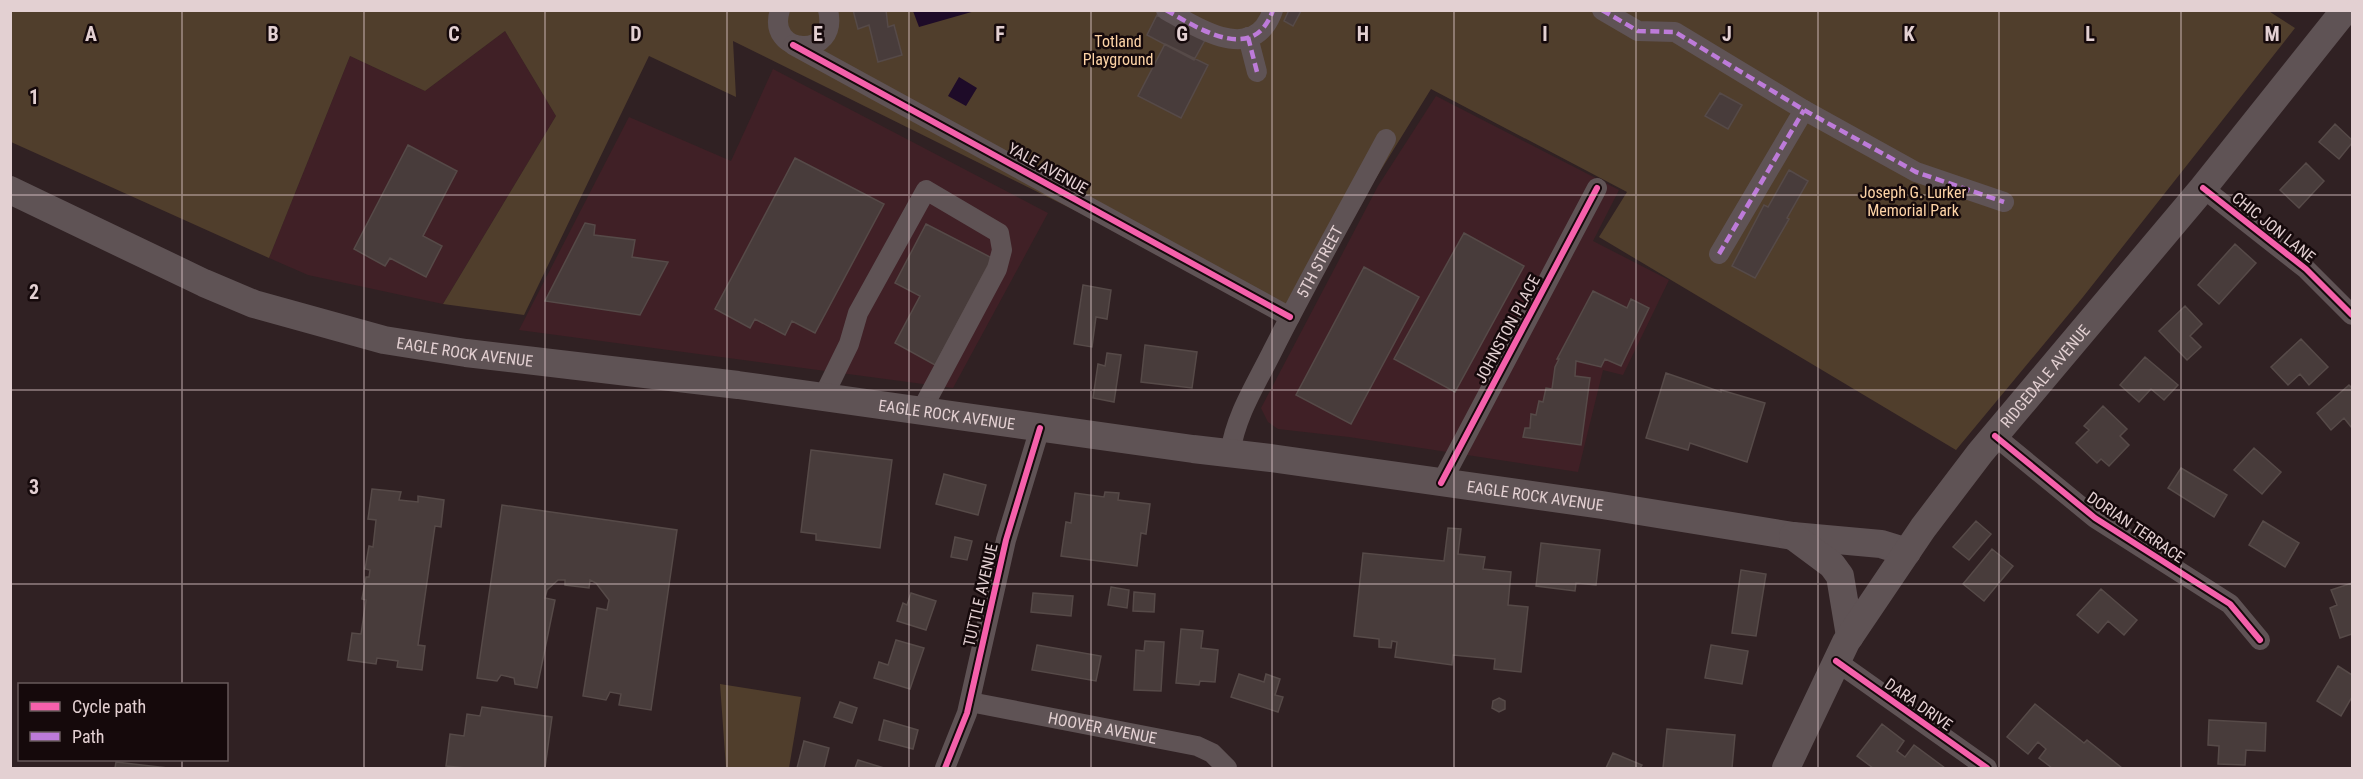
<svg xmlns="http://www.w3.org/2000/svg" width="2363" height="779" viewBox="0 0 2363 779" font-family="'Roboto Condensed',sans-serif">
<rect width="100%" height="100%" fill="#302123"/>
<path fill="#402026" d="M 505,31 L 556,116 L 443,304 L 308,275 L 269,258 L 350,56 L 425,91 Z
M 773,69 L 1048,213 L 953,388 L 519,330 L 629,117 L 731,161 Z
M 1436,96 L 1619,190 L 1593,241 L 1669,280 L 1623,375 L 1603,370 L 1578,472 L 1349,437 L 1278,429 L 1268,422 L 1261,408 L 1378,186 Z"/>
<path fill="#503e2c" d="M 2267,10 L 2295,28 L 2083,297 L 1956,450 L 1599,237 L 1627,192 L 1431,89 L 1290,317 L 733,41 L 736,97 L 649,56 L 524,315 L 443,304 L 556,116 L 505,31 L 425,91 L 350,56 L 269,258 L 11,142 L 11,11 Z
M 720,684 L 801,697 L 789,768 L 726,768 Z"/>
<path fill="#1e0b28" d="M 913,11 L 913,10 L 975,11 L 919,27 Z
M 959,77 L 977,88 L 966,106 L 948,96 Z"/>
<path fill="#483c3b" stroke="#564a48" stroke-width="1.5" d="M 853,10 L 886,10 L 888,27 L 894,25 L 902,55 L 878,62 L 869,25 L 858,29 Z
M 1289,10 L 1301,11 L 1293,26 L 1284,21 Z
M 1157,15 L 1205,40 L 1194,60 L 1147,35 Z
M 1165,44 L 1208,65 L 1181,118 L 1138,96 Z
M 1720,93 L 1742,105 L 1728,129 L 1705,116 Z
M 2335,124 L 2352,140 L 2352,143 L 2339,159 L 2319,142 Z
M 408,145 L 457,171 L 423,236 L 442,246 L 426,277 L 390,258 L 385,266 L 354,249 Z
M 795,158 L 884,204 L 815,333 L 792,321 L 785,335 L 755,319 L 750,328 L 715,309 Z
M 2306,163 L 2324,181 L 2299,208 L 2280,190 Z
M 1789,170 L 1808,181 L 1787,218 L 1789,219 L 1755,278 L 1732,266 L 1764,205 L 1768,207 Z
M 585,223 L 595,225 L 594,235 L 635,240 L 632,257 L 668,262 L 640,315 L 545,301 Z
M 926,224 L 992,258 L 935,365 L 895,343 L 920,296 L 895,283 Z
M 1464,233 L 1524,266 L 1455,392 L 1394,359 Z
M 2235,244 L 2256,263 L 2219,304 L 2198,285 Z
M 1364,267 L 1419,297 L 1351,424 L 1296,395 Z
M 1083,285 L 1111,290 L 1107,319 L 1096,317 L 1092,347 L 1074,344 Z
M 1593,291 L 1627,308 L 1631,299 L 1649,308 L 1621,366 L 1605,359 L 1601,367 L 1576,361 L 1575,376 L 1590,378 L 1581,445 L 1523,437 L 1525,428 L 1530,428 L 1531,414 L 1536,415 L 1539,401 L 1543,402 L 1546,388 L 1552,389 L 1555,367 L 1559,359 L 1557,359 Z
M 2185,306 L 2202,324 L 2190,336 L 2201,347 L 2187,360 L 2159,331 Z
M 2301,339 L 2328,367 L 2309,385 L 2300,374 L 2288,385 L 2271,367 Z
M 1145,345 L 1197,352 L 1192,388 L 1141,382 Z
M 1107,353 L 1121,355 L 1114,402 L 1093,398 L 1098,364 L 1105,366 Z
M 2145,357 L 2178,385 L 2164,400 L 2151,389 L 2139,402 L 2120,385 Z
M 1666,373 L 1721,392 L 1721,390 L 1765,403 L 1747,462 L 1690,443 L 1688,450 L 1646,438 Z
M 2349,385 L 2352,388 L 2352,428 L 2344,418 L 2331,430 L 2317,413 Z
M 2103,406 L 2127,429 L 2120,436 L 2129,445 L 2109,466 L 2101,459 L 2097,463 L 2076,443 L 2089,430 L 2084,426 Z
M 2254,448 L 2281,472 L 2262,494 L 2234,470 Z
M 811,450 L 892,460 L 880,548 L 816,540 L 816,534 L 801,532 Z
M 2181,468 L 2227,495 L 2214,517 L 2168,488 Z
M 944,474 L 986,485 L 978,515 L 936,504 Z
M 372,489 L 401,492 L 399,500 L 418,502 L 418,496 L 444,500 L 441,527 L 435,526 L 418,645 L 425,646 L 422,670 L 397,667 L 398,661 L 377,658 L 376,664 L 348,660 L 352,633 L 361,634 L 366,600 L 362,599 L 366,577 L 369,577 L 370,570 L 365,569 L 369,546 L 373,547 L 376,520 L 368,519 Z
M 1105,492 L 1119,493 L 1118,500 L 1150,504 L 1146,534 L 1141,533 L 1137,566 L 1061,556 L 1066,522 L 1071,523 L 1075,493 L 1104,497 Z
M 502,505 L 677,530 L 651,710 L 619,705 L 621,694 L 610,692 L 606,700 L 583,696 L 597,608 L 607,610 L 609,600 L 596,583 L 590,580 L 589,588 L 565,585 L 565,580 L 558,580 L 547,590 L 545,598 L 555,600 L 537,688 L 515,684 L 514,678 L 501,675 L 497,681 L 477,678 Z
M 1976,521 L 1991,534 L 1969,560 L 1953,547 Z
M 2263,521 L 2299,543 L 2285,567 L 2249,545 Z
M 1448,528 L 1461,529 L 1458,554 L 1485,557 L 1483,569 L 1511,572 L 1508,605 L 1528,607 L 1521,672 L 1494,669 L 1495,659 L 1453,655 L 1452,665 L 1395,657 L 1397,642 L 1392,641 L 1391,648 L 1379,647 L 1379,639 L 1354,636 L 1363,553 L 1444,561 Z
M 955,537 L 972,541 L 967,560 L 951,557 Z
M 1541,543 L 1600,550 L 1596,585 L 1576,583 L 1575,591 L 1536,586 Z
M 1992,549 L 2013,566 L 1984,601 L 1963,584 Z
M 1741,570 L 1766,574 L 1756,636 L 1732,633 Z
M 2352,583 L 2352,634 L 2340,638 L 2330,608 L 2337,605 L 2331,590 Z
M 1111,587 L 1129,590 L 1127,608 L 1108,605 Z
M 2101,589 L 2137,620 L 2124,635 L 2108,621 L 2098,633 L 2077,615 Z
M 1134,592 L 1155,594 L 1154,612 L 1133,611 Z
M 911,593 L 936,601 L 926,630 L 897,621 L 903,603 L 907,605 Z
M 1033,593 L 1073,596 L 1071,616 L 1031,612 Z
M 1181,629 L 1203,631 L 1201,648 L 1218,650 L 1215,682 L 1200,681 L 1199,685 L 1176,683 Z
M 896,640 L 924,648 L 910,689 L 874,678 L 879,662 L 888,665 Z
M 1145,641 L 1164,642 L 1161,691 L 1134,690 L 1136,650 L 1144,651 Z
M 1037,645 L 1101,656 L 1096,681 L 1032,670 Z
M 1711,645 L 1748,651 L 1742,684 L 1705,678 Z
M 2338,666 L 2352,675 L 2352,697 L 2341,716 L 2317,701 Z
M 1239,674 L 1264,682 L 1266,674 L 1280,679 L 1275,695 L 1283,697 L 1278,712 L 1231,697 Z
M 1499,698 L 1505,701 L 1505,709 L 1499,712 L 1492,708 L 1493,701 Z
M 840,702 L 857,708 L 852,723 L 834,717 Z
M 2035,704 L 2084,743 L 2087,740 L 2122,768 L 2052,768 L 2039,758 L 2046,749 L 2038,742 L 2028,754 L 2007,737 Z
M 482,707 L 552,717 L 545,768 L 466,768 L 446,766 L 450,734 L 464,736 L 467,714 L 480,716 Z
M 884,720 L 918,730 L 913,749 L 879,740 Z
M 2209,720 L 2266,723 L 2265,751 L 2246,750 L 2245,765 L 2218,764 L 2219,746 L 2208,745 Z
M 1882,724 L 1904,741 L 1897,751 L 1905,757 L 1914,745 L 1945,768 L 1873,768 L 1857,756 Z
M 1667,729 L 1735,735 L 1732,768 L 1663,768 Z
M 804,741 L 829,748 L 824,768 L 797,768 Z
M 1613,753 L 1642,765 L 1640,768 L 1606,768 Z
M 858,760 L 884,768 L 855,768 Z
M 116,762 L 168,768 L 115,768 Z"/>
<g fill="none" stroke-linecap="round" stroke-linejoin="round">
<g stroke="#5f5355" stroke-width="20">
<path d="M 780,10 C 765,56 840,60 828,10"/>
<path d="M 1166,10 C 1191,24 1240,57 1264,27 C 1268,22 1271,16 1273,10"/>
<path d="M 1602,10 L 1638,31 L 1675,32 L 1804,110 L 1916,172 L 2004,202"/>
<path d="M 1248,37 L 1257,72"/>
<path d="M 793,45 L 1290,317"/>
<path d="M 2203,188 L 2306,269 L 2352,315"/>
<path d="M 1719,254 L 1804,110"/>
<path d="M 823,397 L 849,344 L 858,313 L 926,190 L 999,233 L 1002,250 L 997,269 L 921,411"/>
<path d="M 1995,436 L 2095,518 L 2230,604 L 2260,640"/>
<path id="s1" d="M 1230,453 C 1236,415 1255,386 1272,352 C 1308,280 1348,210 1386,139"/>
<path d="M 1441,483 L 1597,188"/>
<path d="M 1836,661 L 1987,768"/>
<path id="s2" d="M 970,702 L 1197,746 L 1212,753 L 1227,768"/>
<path d="M 945,768 L 967,713 L 1006,540 L 1040,428"/>
</g>
<g stroke="#5f5355" stroke-width="28">
<path id="s3" d="M 10,190 L 204,283 L 254,304 L 384,340 L 466,353 L 738,385 L 1193,449 L 1271,458 L 1602,505 L 1793,536 L 1881,544 L 1907,552"/>
<path d="M 1793,536 L 1832,565 L 1840,576 L 1850,636"/>
<path id="s4" d="M 1786,768 L 1846,642 L 1923,528 L 1980,453 L 2203,188 L 2345,10"/>
</g>
<path stroke="#bd7bd9" stroke-width="4.5" stroke-dasharray="9 4.5" stroke-linecap="butt" d="M 1166,10 C 1191,24 1240,57 1264,27 C 1268,22 1271,16 1273,10
M 1602,10 L 1638,31 L 1675,32 L 1804,110 L 1916,172 L 2004,202
M 1248,37 L 1257,72
M 1719,254 L 1804,110"/>
<defs>
<path id="cycleway" d="M 793,45 L 1290,317
M 2203,188 L 2306,269 L 2352,315
M 1995,436 L 2095,518 L 2230,604 L 2260,640
M 1441,483 L 1597,188
M 1836,661 L 1987,768
M 945,768 L 967,713 L 1006,540 L 1040,428"/>
</defs>
<use href="#cycleway" stroke="#15090b" stroke-width="10"/>
<use href="#cycleway" stroke="#f560ab" stroke-width="6"/>
</g>
<path fill="none" stroke="#e3d0d2" stroke-width="1.5" stroke-opacity="0.55" d="M 182,10 L 182,684M 364,10 L 364,768M 545,10 L 545,768M 727,10 L 727,768M 909,10 L 909,768M 1091,10 L 1091,768M 1272,10 L 1272,768M 1454,10 L 1454,768M 1636,10 L 1636,768M 1818,10 L 1818,768M 1999,10 L 1999,768M 2181,10 L 2181,768M 10,195 L 2352,195M 10,390 L 2352,390M 10,584 L 2352,584M 182,760 L 182,768"/>
<g text-anchor="middle" stroke-width="5" stroke-linejoin="round" paint-order="stroke">
<g font-size="16" fill="#fdd3a6" stroke="#15090b">
<text x="1118" y="47">Totland<tspan x="1118" dy="18">Playground</tspan></text>
<text x="1913" y="198">Joseph G. Lurker<tspan x="1913" dy="18">Memorial Park</tspan></text>
</g>
<g font-size="16" fill="#e3d0d2" stroke="#15090b">
<text transform="translate(1048 168) rotate(29)" y="6">YALE AVENUE</text>
<text transform="translate(2274 227) rotate(39)" y="6">CHIC JON LANE</text>
<text dy="6" stroke="none"><textPath href="#s1" startOffset="212">5TH STREET</textPath></text>
<text transform="translate(1507 329) rotate(-62)" y="6">JOHNSTON PLACE</text>
<text dy="6" stroke="none"><textPath href="#s3" startOffset="486">EAGLE ROCK AVENUE</textPath></text>
<text dy="6" stroke="none"><textPath href="#s4" startOffset="472">RIDGEDALE AVENUE</textPath></text>
<text dy="6" stroke="none"><textPath href="#s3" startOffset="972">EAGLE ROCK AVENUE</textPath></text>
<text dy="6" stroke="none"><textPath href="#s3" startOffset="1566">EAGLE ROCK AVENUE</textPath></text>
<text transform="translate(2136 527) rotate(34)" y="6">DORIAN TERRACE</text>
<text transform="translate(980 595) rotate(-77)" y="6">TUTTLE AVENUE</text>
<text transform="translate(1919 704) rotate(35)" y="6">DARA DRIVE</text>
<text dy="6" stroke="none"><textPath href="#s2" startOffset="135">HOOVER AVENUE</textPath></text>
</g>
</g>
<g font-size="20" text-anchor="middle" font-weight="bold" fill="#e3d0d2" stroke="#15090b" stroke-width="5" stroke-linejoin="round" paint-order="stroke">
<text x="91" y="41">A</text>
<text x="273" y="41">B</text>
<text x="454" y="41">C</text>
<text x="636" y="41">D</text>
<text x="818" y="41">E</text>
<text x="1000" y="41">F</text>
<text x="1182" y="41">G</text>
<text x="1363" y="41">H</text>
<text x="1545" y="41">I</text>
<text x="1727" y="41">J</text>
<text x="1909" y="41">K</text>
<text x="2090" y="41">L</text>
<text x="2272" y="41">M</text>
<text x="34" y="104">1</text>
<text x="34" y="299">2</text>
<text x="34" y="494">3</text>
</g>
<rect width="2363" height="779" fill="none" stroke="#e3d0d2" stroke-width="24"/>
<rect x="18" y="683" width="210" height="78" fill="#15090b" stroke="#67595b" stroke-width="1.5"/>
<rect x="30" y="702" width="30" height="9" fill="#f560ab" stroke="#67595b" stroke-width="1.5"/>
<text x="72" y="713" font-size="18" fill="#e3d0d2">Cycle path</text>
<rect x="30" y="732" width="30" height="9" fill="#bd7bd9" stroke="#67595b" stroke-width="1.5"/>
<text x="72" y="743" font-size="18" fill="#e3d0d2">Path</text>
</svg>
